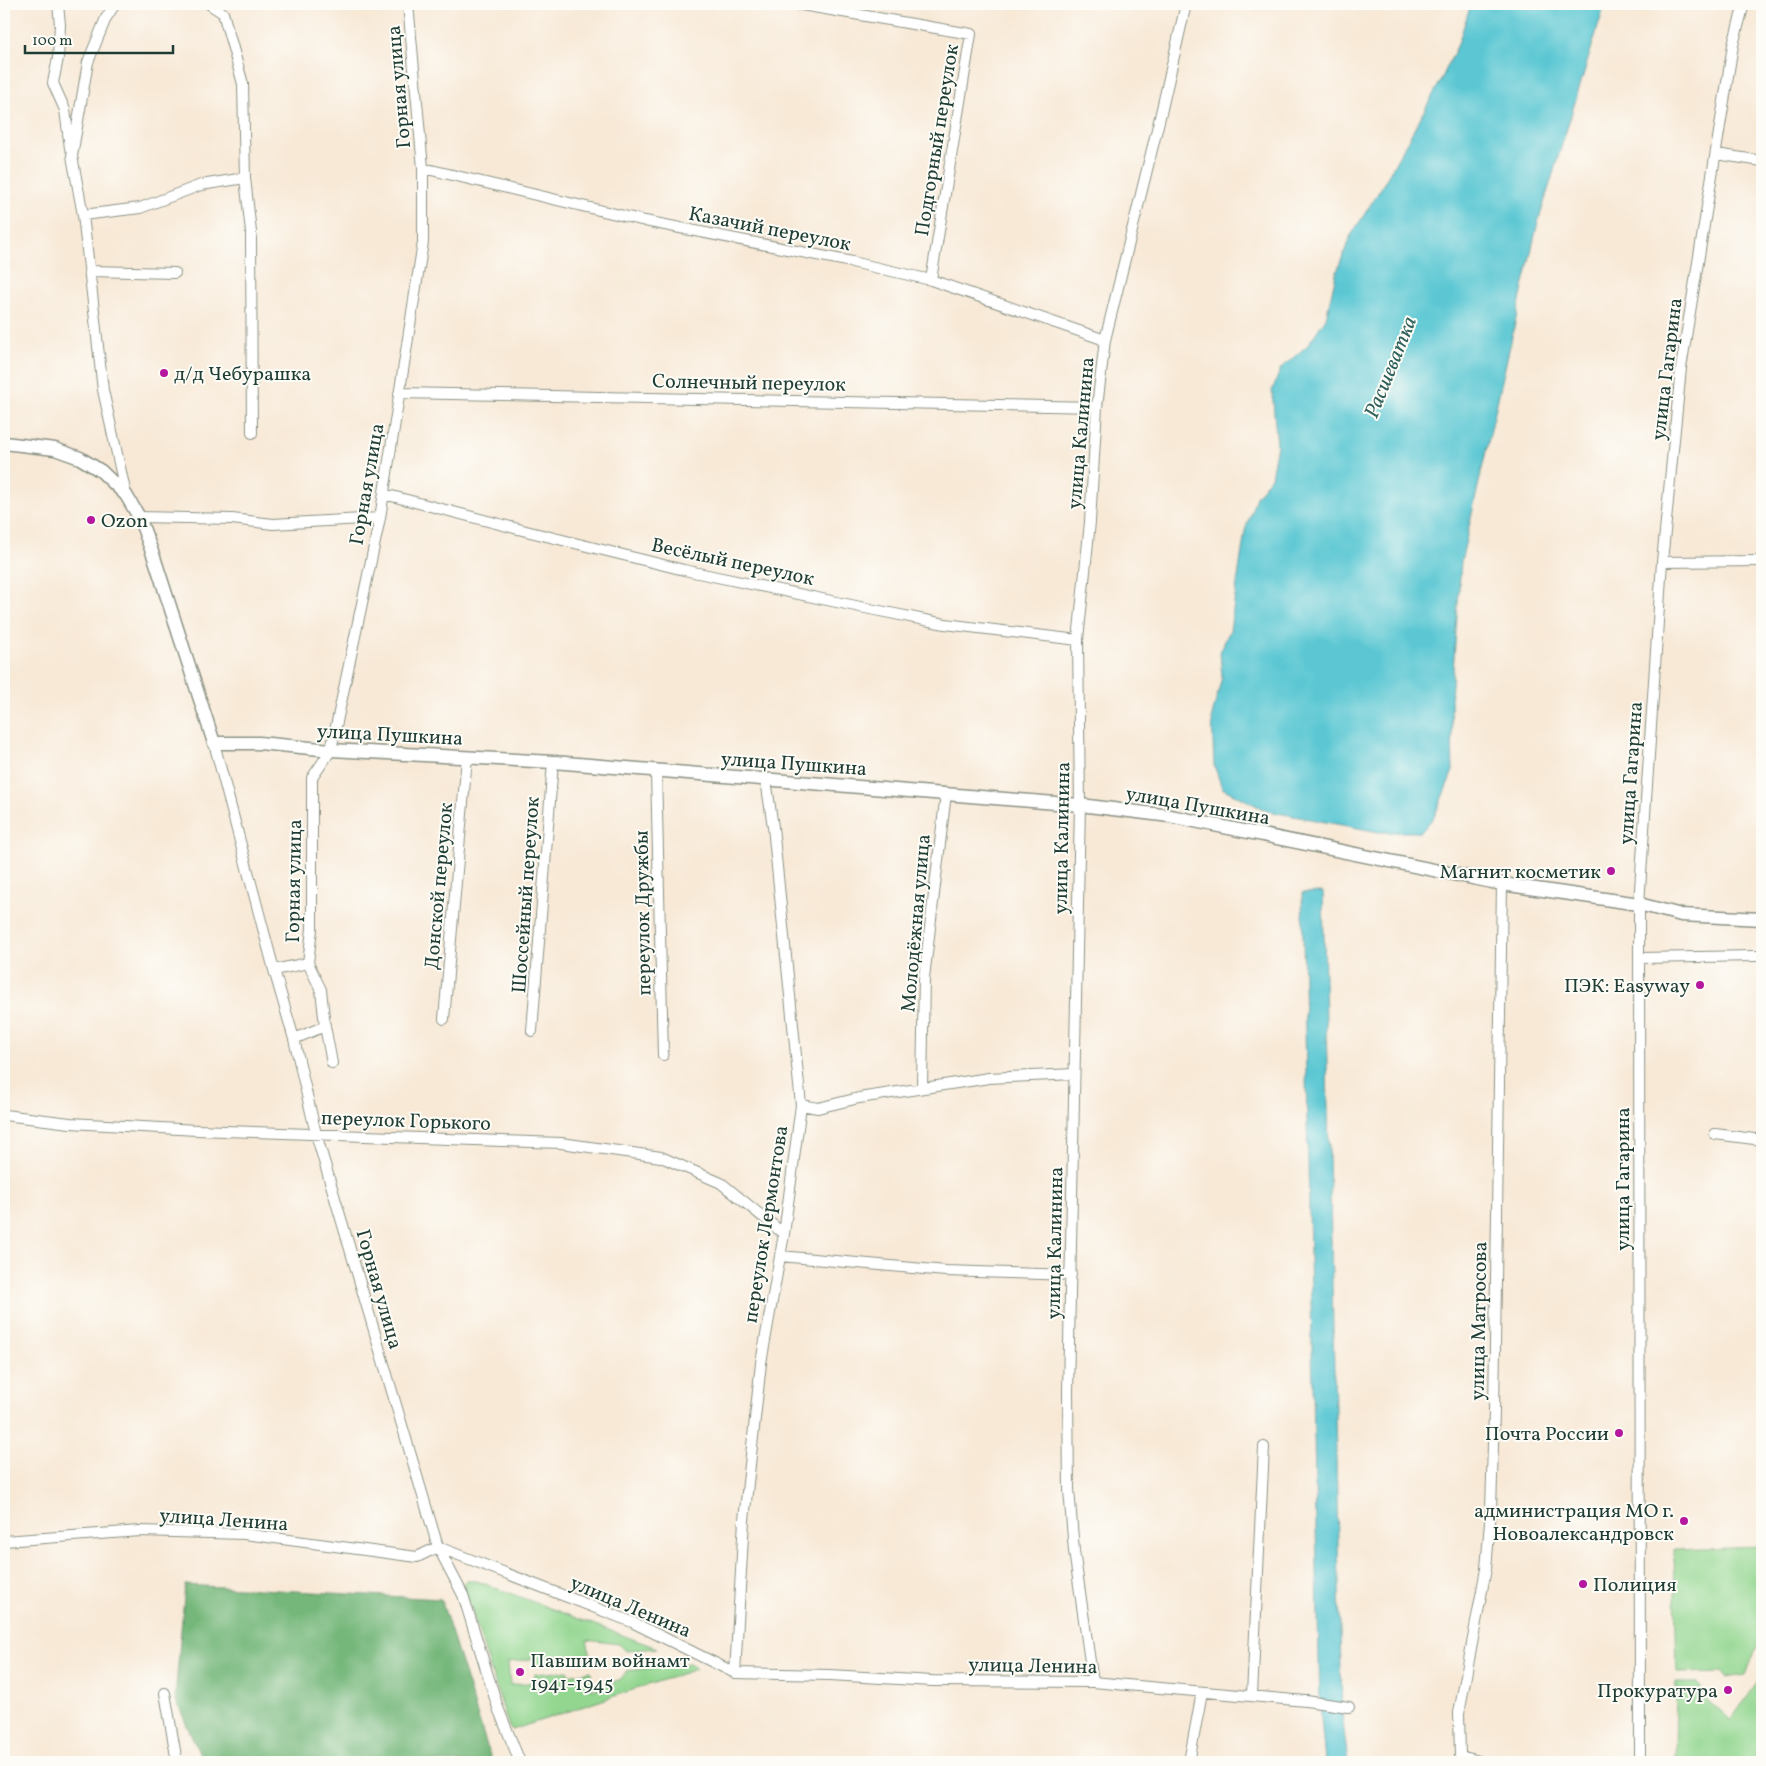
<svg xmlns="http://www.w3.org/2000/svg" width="1766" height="1766" viewBox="0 0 1766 1766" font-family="Vollkorn,serif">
<rect width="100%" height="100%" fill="#fdfcf7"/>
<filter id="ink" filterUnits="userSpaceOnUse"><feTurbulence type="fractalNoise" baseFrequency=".02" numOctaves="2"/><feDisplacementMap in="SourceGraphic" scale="10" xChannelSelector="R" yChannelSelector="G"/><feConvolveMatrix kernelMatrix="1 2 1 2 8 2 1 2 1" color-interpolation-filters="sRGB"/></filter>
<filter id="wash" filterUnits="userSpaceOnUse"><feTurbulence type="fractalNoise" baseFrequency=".0096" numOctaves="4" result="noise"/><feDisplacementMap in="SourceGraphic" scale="20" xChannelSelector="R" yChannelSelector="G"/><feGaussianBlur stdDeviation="1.12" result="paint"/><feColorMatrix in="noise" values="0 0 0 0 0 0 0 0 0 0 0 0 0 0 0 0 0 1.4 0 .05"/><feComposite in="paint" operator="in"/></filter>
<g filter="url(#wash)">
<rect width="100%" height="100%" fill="#f8e9d7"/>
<path fill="#92d68f" stroke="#588a62" d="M 1762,1547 L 1762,1633 L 1746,1675 L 1727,1678 L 1722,1672 L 1677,1673 L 1674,1550 Z
M 467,1581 L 477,1581 L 657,1648 L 626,1651 L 619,1644 L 587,1640 L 591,1658 L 567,1657 L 567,1662 L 534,1666 L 534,1659 L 508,1662 L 510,1685 L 535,1682 L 535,1674 L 568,1671 L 568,1675 L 591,1671 L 592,1690 L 621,1679 L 627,1671 L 690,1663 L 696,1669 L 512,1730 L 509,1727 L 464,1586 L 464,1583 Z
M 1762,1676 L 1762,1762 L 1675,1762 L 1676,1683 L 1698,1683 L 1710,1704 L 1732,1719 Z"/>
<path fill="#75b77a" stroke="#4a7a57" d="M 185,1585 L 441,1599 L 492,1762 L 203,1762 L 175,1698 Z"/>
<path fill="#5bc7d3" stroke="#3d8284" d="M 1471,4 L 1605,4 L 1537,226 L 1461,562 L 1451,698 L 1453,771 L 1434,817 L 1421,832 L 1379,832 L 1267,811 L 1222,788 L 1214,765 L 1212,716 L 1222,677 L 1220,652 L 1230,630 L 1245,531 L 1256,497 L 1271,477 L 1277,445 L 1272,391 L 1281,368 L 1307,346 L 1326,318 L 1336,274 L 1350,237 L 1383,185 L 1439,84 L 1458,44 Z
M 1323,892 L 1342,1715 L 1348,1762 L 1325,1762 L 1320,1706 L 1302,893 Z"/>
</g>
<g filter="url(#ink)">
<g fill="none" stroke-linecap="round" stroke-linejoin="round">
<defs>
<path id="minor" d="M 58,4 L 60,25 L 58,58 L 53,83 L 65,110 L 70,148
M 115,4 L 106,18 L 88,62 L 72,156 L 83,215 L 103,390 L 126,495
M 209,4 L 223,13 L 243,84 L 245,178
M 796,4 L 971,34 L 931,280
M 1716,154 L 1762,161
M 423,168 L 645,221 L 852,262 L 931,280 L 1105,340
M 83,215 L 140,208 L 201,185 L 245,178 L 251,232 L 252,433
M 89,271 L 175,273
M 399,393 L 1097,407
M 384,494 L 530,532 L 684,570 L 870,609 L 945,624 L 1078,640
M 139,517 L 232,519 L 273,524 L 380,518
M 1662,562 L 1762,561
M 214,743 L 274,970 L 294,1039 L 316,1134 L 438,1547 L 463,1595 L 498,1708 L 520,1762
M 656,771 L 663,1055
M 1640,958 L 1756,956
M 274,970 L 308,963
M 444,1019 L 467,757
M 532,1031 L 553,762
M 294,1039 L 325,1026
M 332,1063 L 325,1026 L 321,990 L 308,963 L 312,929 L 312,778 L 331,750 L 380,518 L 423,242 L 423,168 L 408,4
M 922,1087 L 924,978 L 946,793
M 801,1105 L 818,1108 L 859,1098 L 989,1078 L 1074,1074
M 4,1115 L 70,1123 L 197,1130 L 561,1143 L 661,1157 L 721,1183 L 784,1234
M 1715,1134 L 1762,1140
M 780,1256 L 946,1271 L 1071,1275
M 4,1541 L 140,1531 L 244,1534 L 417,1557 L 438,1547 L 632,1622 L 735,1673 L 830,1675 L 932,1681 L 1093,1682 L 1306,1701 L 1349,1707
M 735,1673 L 744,1520 L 761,1363 L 784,1234 L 801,1105 L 773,827 L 766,780
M 1093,1682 L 1074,1551 L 1069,1489 L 1068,1392 L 1080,805 L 1078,640 L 1090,522 L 1097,407 L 1105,340 L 1161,113 L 1186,4
M 165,1693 L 177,1762
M 1252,1695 L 1264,1447
M 1189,1762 L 1202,1692
M 1483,1762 L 1460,1756 L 1459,1713 L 1486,1569 L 1491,1510 L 1494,1412 L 1502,884
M 1640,1762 L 1639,904 L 1662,562 L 1681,368 L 1733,45 L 1744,4"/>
<path id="major" d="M 4,443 L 55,449 L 80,458 L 101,471 L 126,495 L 139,517 L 155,560 L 214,743 L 259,743 L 331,750 L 553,762 L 1080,805 L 1170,816 L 1502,884 L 1639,904 L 1681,915 L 1762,919"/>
</defs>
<use href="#minor" stroke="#8c9386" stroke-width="12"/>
<use href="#major" stroke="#8c9386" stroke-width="15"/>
<use href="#minor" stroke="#fff" stroke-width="10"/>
<use href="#major" stroke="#fff" stroke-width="12"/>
</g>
</g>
<g fill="#b5179e" stroke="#fdfcf7" stroke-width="2">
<circle cx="164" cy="373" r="5"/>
<circle cx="91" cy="520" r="5"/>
<circle cx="1611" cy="871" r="5"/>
<circle cx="1700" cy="985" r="5"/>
<circle cx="1619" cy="1433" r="5"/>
<circle cx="1684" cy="1521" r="5"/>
<circle cx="1583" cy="1584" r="5"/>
<circle cx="520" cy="1672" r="5"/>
<circle cx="1728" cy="1690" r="5"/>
</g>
<g text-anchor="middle" stroke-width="4" stroke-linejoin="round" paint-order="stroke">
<g font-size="20" fill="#1f3d34" stroke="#fdfcf7">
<text transform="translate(398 87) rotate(-95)" y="7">Горная улица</text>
<text transform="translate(936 140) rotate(-81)" y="7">Подгорный переулок</text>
<text transform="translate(770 228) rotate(11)" y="7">Казачий переулок</text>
<text transform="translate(1666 369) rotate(-83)" y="7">улица Гагарина</text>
<text transform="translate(749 382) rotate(1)" y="7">Солнечный переулок</text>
<text transform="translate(1080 433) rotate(-85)" y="7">улица Калинина</text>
<text transform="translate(366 484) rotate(-80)" y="7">Горная улица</text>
<text transform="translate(733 561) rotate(12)" y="7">Весёлый переулок</text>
<text transform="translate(390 734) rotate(3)" y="7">улица Пушкина</text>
<text transform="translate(794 763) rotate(4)" y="7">улица Пушкина</text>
<text transform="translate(1630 773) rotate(-86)" y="7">улица Гагарина</text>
<text transform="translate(1198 805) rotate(10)" y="7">улица Пушкина</text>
<text transform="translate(1061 838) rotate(-89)" y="7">улица Калинина</text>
<text transform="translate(293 881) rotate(-89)" y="7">Горная улица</text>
<text transform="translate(438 886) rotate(-85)" y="7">Донской переулок</text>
<text transform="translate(525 895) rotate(-86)" y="7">Шоссейный переулок</text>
<text transform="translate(642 913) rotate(-91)" y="7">переулок Дружбы</text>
<text transform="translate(915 923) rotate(-85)" y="7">Молодёжная улица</text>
<text transform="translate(406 1120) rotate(2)" y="7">переулок Горького</text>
<text transform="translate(1622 1179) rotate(-90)" y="7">улица Гагарина</text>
<text transform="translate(765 1224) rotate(-81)" y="7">переулок Лермонтова</text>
<text transform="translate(1054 1243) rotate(-89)" y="7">улица Калинина</text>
<text transform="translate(380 1289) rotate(74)" y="7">Горная улица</text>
<text transform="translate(1478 1321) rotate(-89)" y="7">улица Матросова</text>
<text transform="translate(224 1519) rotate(4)" y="7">улица Ленина</text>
<text transform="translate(631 1606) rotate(23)" y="7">улица Ленина</text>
<text transform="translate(1033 1665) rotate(1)" y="7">улица Ленина</text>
</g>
<g font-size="20" fill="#1f3d34" stroke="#fdfcf7" text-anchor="end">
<text x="174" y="380" text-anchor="start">д/д Чебурашка</text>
<text x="101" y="527" text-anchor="start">Ozon</text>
<text x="1601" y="878">Магнит косметик</text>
<text x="1690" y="992">ПЭК: Easyway</text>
<text x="1609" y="1440">Почта России</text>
<text x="1674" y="1517">администрация МО г.<tspan x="1674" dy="23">Новоалександровск</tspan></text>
<text x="1593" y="1591" text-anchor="start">Полиция</text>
<text x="530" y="1667" text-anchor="start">Павшим войнамт<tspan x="530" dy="23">1941-1945</tspan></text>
<text x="1718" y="1697">Прокуратура</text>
</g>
<g font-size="21" font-style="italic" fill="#2e605c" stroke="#fdfcf7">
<text transform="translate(1390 367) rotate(-68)" y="7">Расшеватка</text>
</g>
</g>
<rect width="1766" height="1766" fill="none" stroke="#fdfcf7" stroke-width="20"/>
<path d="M25 45v8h148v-8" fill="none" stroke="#1f3d34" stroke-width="2.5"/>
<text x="32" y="45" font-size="15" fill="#1f3d34" stroke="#fdfcf7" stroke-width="4" paint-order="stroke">100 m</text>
</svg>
